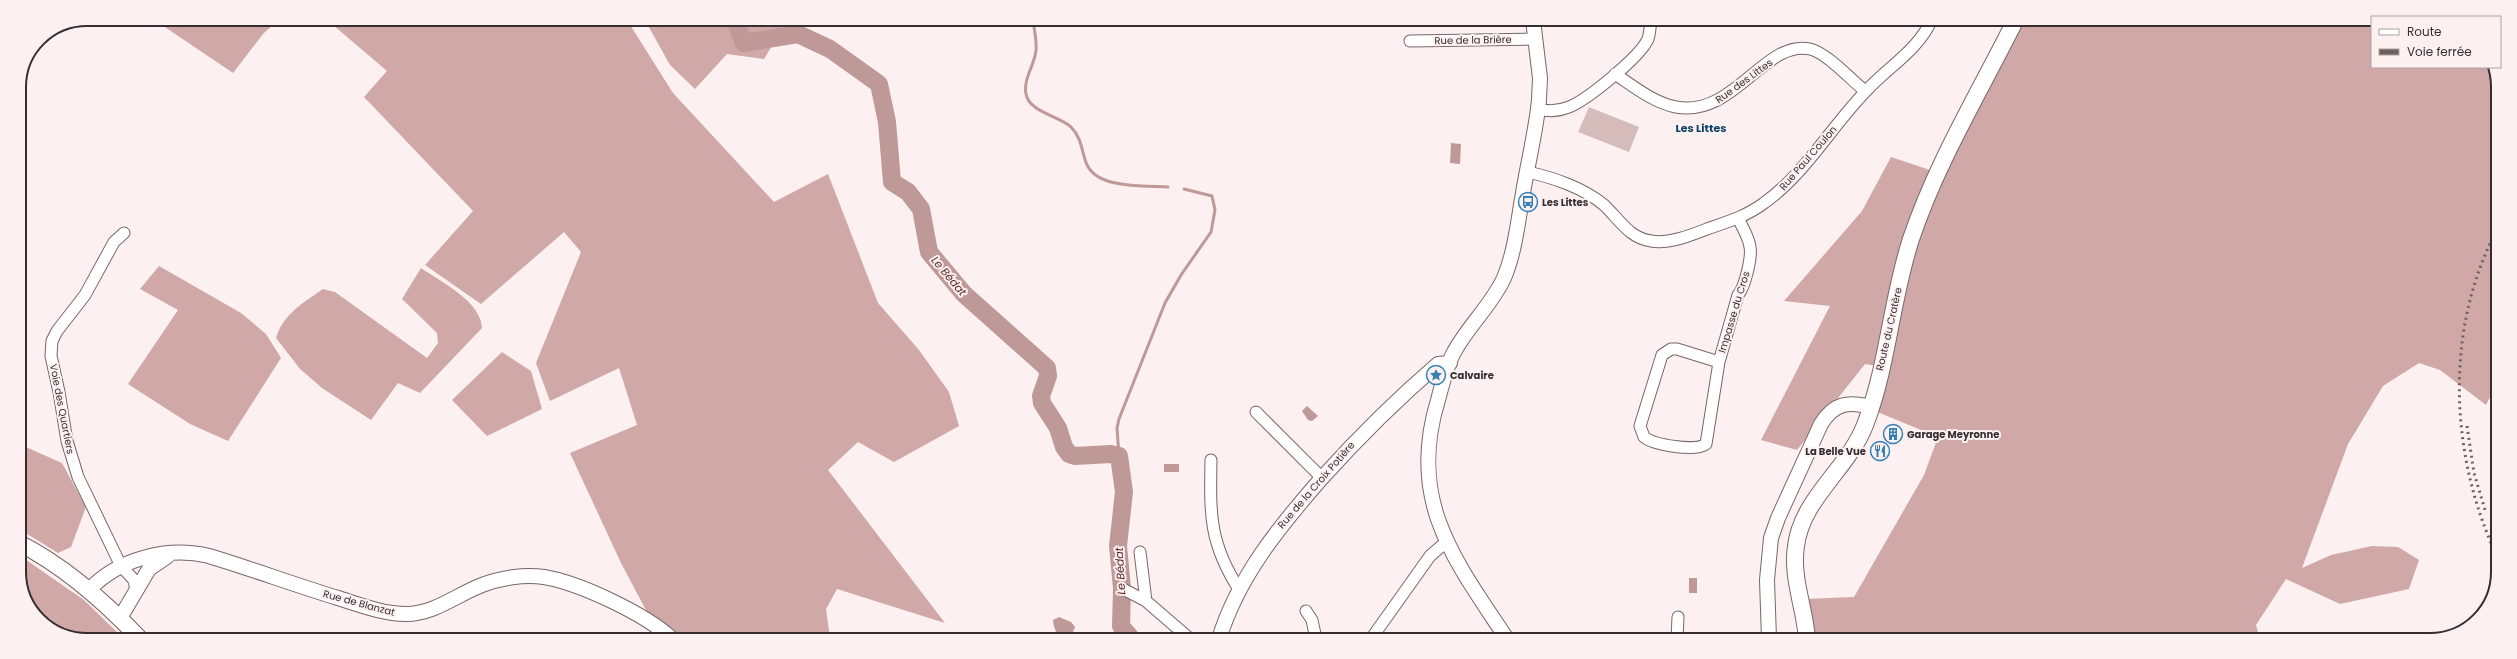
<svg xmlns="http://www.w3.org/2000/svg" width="2517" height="659" font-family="Poppins,sans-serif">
<rect width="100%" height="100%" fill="#fdf0f0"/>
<path fill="#d5bcbb" d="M 1589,107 L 1639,127 L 1629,152 L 1578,132 Z"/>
<path fill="#d0a8a8" d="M 153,19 L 279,19 L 263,34 L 233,73 Z
M 326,19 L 627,20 L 673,93 L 774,202 L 828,174 L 878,303 L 919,350 L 949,392 L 959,426 L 894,462 L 858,442 L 828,470 L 945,623 L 837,589 L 826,609 L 830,638 L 681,638 L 647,612 L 621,563 L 570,453 L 637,425 L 619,368 L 550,401 L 536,363 L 581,252 L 564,232 L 481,304 L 425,265 L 473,211 L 364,97 L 387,71 Z
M 645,20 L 784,20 L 786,23 L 764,59 L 727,54 L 695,89 L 670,65 Z
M 2017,21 L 2372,21 L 2372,67 L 2492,67 L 2498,82 L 2497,384 L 2486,405 L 2440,370 L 2419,363 L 2383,386 L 2348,444 L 2302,568 L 2331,555 L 2372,546 L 2398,547 L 2419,560 L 2409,589 L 2340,604 L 2286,579 L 2256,625 L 2260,640 L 1806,639 L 1804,599 L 1854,597 L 1924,475 L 1938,437 L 1875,411 L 1891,368 L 1865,364 L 1797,450 L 1761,440 L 1830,306 L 1784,301 L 1862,211 L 1891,157 L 1939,173 Z
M 159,266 L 241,313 L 266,334 L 281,358 L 228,441 L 190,424 L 128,384 L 178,310 L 140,289 Z
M 421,268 C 441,282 481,301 482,328 L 420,393 L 398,383 L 371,420 L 322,388 L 300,369 L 276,338 C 283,314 303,303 323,289 L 335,292 L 427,358 L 438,343 L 437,333 L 402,299 Z
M 502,352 L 531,371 L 542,409 L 487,436 L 452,400 Z
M 19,444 L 62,463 L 86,507 L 71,547 L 58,553 L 19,529 Z
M 19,555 L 84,600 L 123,638 L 69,638 L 38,618 L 19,577 Z"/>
<path fill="#bf9898" d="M 1451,143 L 1461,144 L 1460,164 L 1450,163 Z
M 1307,406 L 1318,416 L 1312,421 L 1308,420 L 1302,411 Z
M 1164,464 L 1179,464 L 1179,472 L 1164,472 Z
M 1689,578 L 1697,578 L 1697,593 L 1689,593 Z
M 1059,617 L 1071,622 L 1075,627 L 1070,639 C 1058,639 1054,631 1053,620 Z"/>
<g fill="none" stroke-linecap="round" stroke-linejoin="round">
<path stroke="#bf9898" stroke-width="3" d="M 1033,20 C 1034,29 1037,40 1036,50 C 1035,65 1023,78 1026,94 C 1029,112 1059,116 1071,127 C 1087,143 1079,165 1097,176 C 1112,187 1150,186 1168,187
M 1119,456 L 1117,428 L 1119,419 L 1165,303 L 1181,275 L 1211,232 L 1215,210 L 1212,196 L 1184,189"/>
<path stroke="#bf9898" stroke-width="18" d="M 735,20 L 744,43 L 798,34 L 830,49 L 879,84 L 887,122 L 892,182 L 908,192 L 921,209 L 929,252 L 964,294 L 1047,368 L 1048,376 L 1041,396 L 1042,403 L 1058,428 L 1064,447 L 1069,454 L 1075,456 L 1111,454
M 1116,455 L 1119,456 L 1124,492 L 1118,546 L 1122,588 L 1121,626 L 1132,639"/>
<defs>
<path id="minor" d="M 1410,41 L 1535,39
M 1615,74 C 1633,86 1654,103 1676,107 C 1734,118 1765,39 1810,49 C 1827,53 1851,80 1865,91
M 1538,109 C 1549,112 1559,111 1569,107 C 1587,100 1640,57 1648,39 C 1650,33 1650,26 1651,20
M 1527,172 C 1552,177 1584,188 1604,205 C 1619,219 1629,238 1651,241 C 1669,244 1689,236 1707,229 C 1727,222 1747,216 1764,203 C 1805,174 1831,127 1866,91 C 1887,68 1918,50 1931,21
M 124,233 L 114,242 L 85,295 L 57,331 L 52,341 L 51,356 L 59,392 L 67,441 L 78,477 L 121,566 L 134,580 L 136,591
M 1719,362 L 1677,349 L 1671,349 L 1662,355 L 1640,426 L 1644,437 C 1654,445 1696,452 1706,444 L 1719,362 L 1738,295 C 1745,287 1752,257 1750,247 C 1749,237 1742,227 1738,218
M 1256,412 L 1322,478
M 1211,460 C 1210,515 1209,543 1240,591
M 1140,552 L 1146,601 L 1190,639
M 1125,590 L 1146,601
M 1306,611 L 1312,620 L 1316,639
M 1371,639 L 1430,556 L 1446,542
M 1677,639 L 1678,617"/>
<path id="tertiary" d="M 89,590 C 118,559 167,546 209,556 C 252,569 295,585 338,598 C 360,605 383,614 406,614 C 434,614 456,595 482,585 C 500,578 524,574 544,577 C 580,583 645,614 671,638
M 120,618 L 149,569 L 168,556
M 1219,639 C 1238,577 1279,527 1321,479 C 1358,438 1396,400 1438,364 L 1450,363
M 1507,639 C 1454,559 1407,501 1438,400 C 1442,385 1446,368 1453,354 C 1467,327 1491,306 1504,278 C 1515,252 1518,221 1523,193 C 1528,162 1536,131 1539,100 L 1540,78 L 1533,20
M 1769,639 L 1767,580 L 1771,538 L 1778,518 L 1821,424 C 1834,403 1848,401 1871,407"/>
<path id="secondary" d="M 19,543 C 64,566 104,601 139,638
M 1807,639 C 1805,609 1791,577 1796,546 C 1802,498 1848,469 1865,425 C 1888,366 1891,300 1911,239 C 1937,162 1979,93 2015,21"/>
</defs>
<use href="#minor" stroke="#796666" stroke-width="13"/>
<use href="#tertiary" stroke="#796666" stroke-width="16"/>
<use href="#secondary" stroke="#796666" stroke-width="18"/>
<use href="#minor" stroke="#fff" stroke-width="11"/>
<use href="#tertiary" stroke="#fff" stroke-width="14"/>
<use href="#secondary" stroke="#fff" stroke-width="16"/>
<path stroke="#6b6161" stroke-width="3" stroke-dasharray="2 4" stroke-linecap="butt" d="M 2467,426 L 2474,473 L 2485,510
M 2496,554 C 2450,455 2444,329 2497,230"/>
</g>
<defs>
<symbol id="bus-ring" viewBox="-11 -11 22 22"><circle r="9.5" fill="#fdf0f0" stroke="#3881b5" stroke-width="1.5"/><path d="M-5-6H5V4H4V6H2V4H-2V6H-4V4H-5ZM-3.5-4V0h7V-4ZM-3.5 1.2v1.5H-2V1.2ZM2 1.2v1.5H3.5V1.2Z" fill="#3881b5"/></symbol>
<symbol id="sight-ring" viewBox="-11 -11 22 22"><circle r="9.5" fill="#fdf0f0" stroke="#3881b5" stroke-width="1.5"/><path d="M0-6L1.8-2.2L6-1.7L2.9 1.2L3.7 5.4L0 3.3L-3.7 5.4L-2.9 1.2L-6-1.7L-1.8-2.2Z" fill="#3881b5"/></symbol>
<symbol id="building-ring" viewBox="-11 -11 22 22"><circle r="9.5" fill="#fdf0f0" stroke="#3881b5" stroke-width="1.5"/><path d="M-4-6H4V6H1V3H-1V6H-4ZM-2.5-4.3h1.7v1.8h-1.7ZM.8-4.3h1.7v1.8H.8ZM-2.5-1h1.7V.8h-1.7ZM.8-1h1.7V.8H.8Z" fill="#3881b5"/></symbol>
<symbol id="restaurant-ring" viewBox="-11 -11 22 22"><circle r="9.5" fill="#fdf0f0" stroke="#3881b5" stroke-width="1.5"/><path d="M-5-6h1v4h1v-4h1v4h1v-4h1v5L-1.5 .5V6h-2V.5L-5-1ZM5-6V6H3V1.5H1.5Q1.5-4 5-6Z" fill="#3881b5"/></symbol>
</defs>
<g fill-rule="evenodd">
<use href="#bus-ring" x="1517" y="191" width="22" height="22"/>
<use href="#sight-ring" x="1425" y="364" width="22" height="22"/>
<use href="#building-ring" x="1882" y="423" width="22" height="22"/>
<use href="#restaurant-ring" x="1869" y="440" width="22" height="22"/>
</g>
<g text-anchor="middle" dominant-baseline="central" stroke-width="4" stroke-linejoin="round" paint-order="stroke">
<g font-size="10" fill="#362e2e" stroke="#fdf0f0">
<text transform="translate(1473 40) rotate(-1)">Rue de la Brière</text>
<text transform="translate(1744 81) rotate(-36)">Rue des Littes</text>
<text transform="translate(1808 158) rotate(-49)">Rue Paul Coulon</text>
<text transform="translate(1734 312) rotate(-73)">Impasse du Cros</text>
<text transform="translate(1889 329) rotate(-77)">Route du Cratère</text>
<text transform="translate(62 409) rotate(79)">Voie des Quartiers</text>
<text transform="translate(1316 485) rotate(-49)">Rue de la Croix Potière</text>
<text transform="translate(359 603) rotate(15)">Rue de Blanzat</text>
</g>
<g font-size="10" font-weight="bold" fill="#362e2e" stroke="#fdf0f0" text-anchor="start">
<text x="1542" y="202">Les Littes</text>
<text x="1450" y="375">Calvaire</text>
<text x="1907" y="434">Garage Meyronne</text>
<text x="1866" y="451" text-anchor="end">La Belle Vue</text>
</g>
<g font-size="11" font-weight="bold" fill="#0d4265" stroke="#fdf0f0">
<text x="1701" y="128">Les Littes</text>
</g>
<g font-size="11" font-style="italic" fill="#521f22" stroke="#fdf0f0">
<text transform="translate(949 276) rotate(50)">Le Bédat</text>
<text transform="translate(1120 571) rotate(-93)">Le Bédat</text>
</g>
</g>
<path d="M0 0H2517V659H0ZM87 26H2430A61 61 0 0 1 2491 87V572A61 61 0 0 1 2430 633H87A61 61 0 0 1 26 572V87A61 61 0 0 1 87 26Z" fill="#fdf0f0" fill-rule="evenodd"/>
<path fill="none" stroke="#362e2e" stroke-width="2" d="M87 26H2430A61 61 0 0 1 2491 87V572A61 61 0 0 1 2430 633H87A61 61 0 0 1 26 572V87A61 61 0 0 1 87 26Z"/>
<rect x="2371" y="16" width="130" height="52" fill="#fdf0f0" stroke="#ada2a2"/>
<rect x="2379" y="29" width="20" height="6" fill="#ffffff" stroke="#ada2a2"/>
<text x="2407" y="36" font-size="12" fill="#362e2e">Route</text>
<rect x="2379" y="49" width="20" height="6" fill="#6b6161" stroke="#ada2a2"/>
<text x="2407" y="56" font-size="12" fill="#362e2e">Voie ferrée</text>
</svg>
